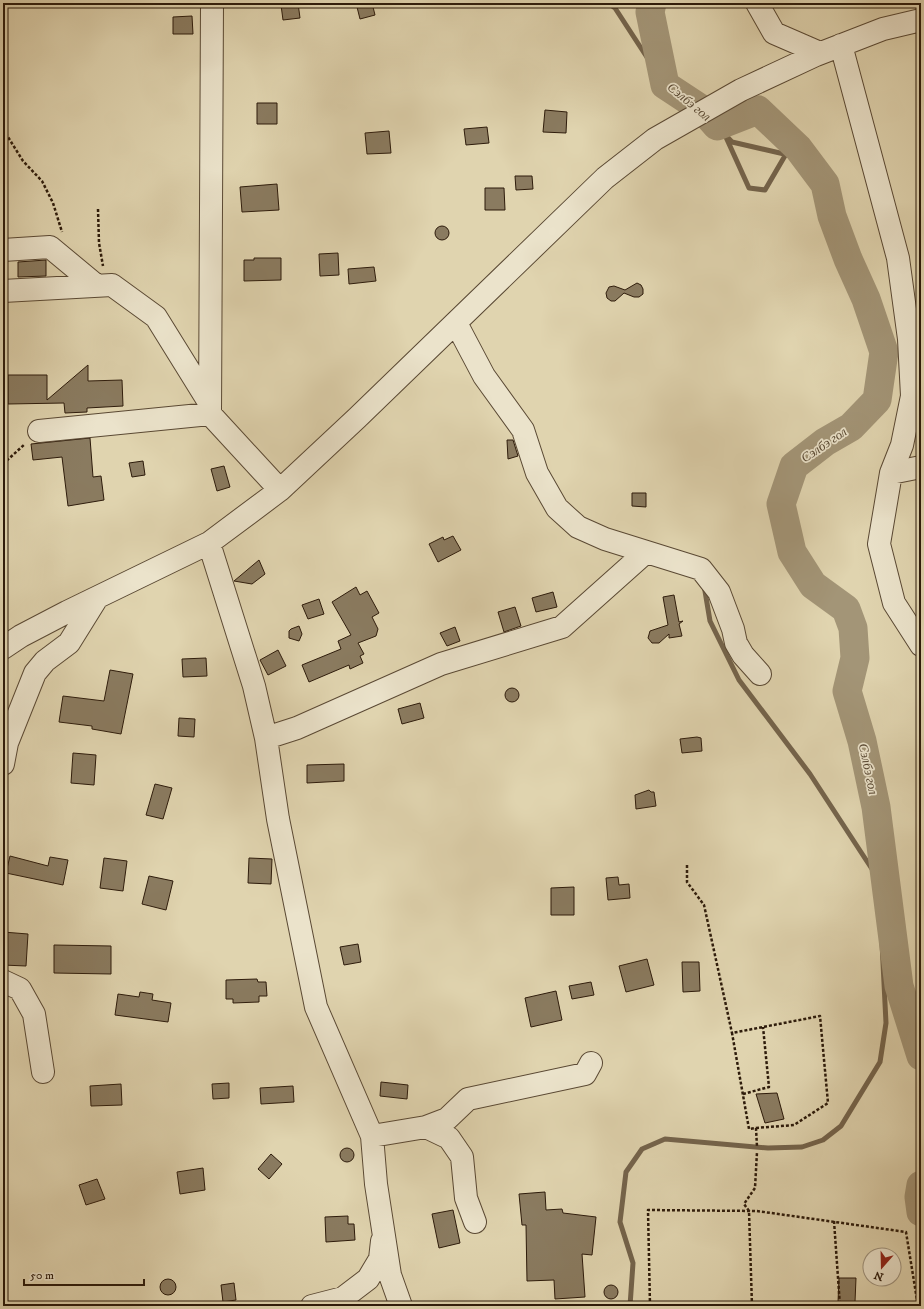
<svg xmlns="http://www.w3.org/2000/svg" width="924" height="1309" font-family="'IM FELL DW Pica',serif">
<rect width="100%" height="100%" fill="#e0d4af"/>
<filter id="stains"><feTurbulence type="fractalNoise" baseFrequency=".005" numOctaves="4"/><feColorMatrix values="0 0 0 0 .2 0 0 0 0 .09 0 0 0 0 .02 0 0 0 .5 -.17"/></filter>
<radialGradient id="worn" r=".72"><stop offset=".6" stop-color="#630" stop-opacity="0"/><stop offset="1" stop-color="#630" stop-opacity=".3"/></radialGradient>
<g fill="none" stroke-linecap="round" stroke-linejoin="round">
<path stroke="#74644c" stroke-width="5" d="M 608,3 L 615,8 L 665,85
M 717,126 L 732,142 L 806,159
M 725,135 L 749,188 L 765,190 L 786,154
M 630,1306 L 633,1263 L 620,1222 L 626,1172 L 642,1149 L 665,1139 L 768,1148 L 802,1147 L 823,1140 L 841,1126 L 880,1062 L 886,1023 L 882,943 L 884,909 L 887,892 L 810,774 L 739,680 L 710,621 L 704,585"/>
<path stroke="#a39577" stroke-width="29" d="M 652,3 L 650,12 L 665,85 L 703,110 L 717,126 L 758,110 L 798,148 L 825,184 L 832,216 L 848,259 L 866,299 L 884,352 L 877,400 L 851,427 L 825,442 L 794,466 L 781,504 L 792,552 L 813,585 L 846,609 L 853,628 L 855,658 L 847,691 L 862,741 L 876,807 L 899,986 L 921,1056
M 921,1185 L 919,1197 L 921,1212"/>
</g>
<path fill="#8a7b60" stroke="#2d1b0b" d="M 298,3 L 300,18 L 283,20 L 281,5 Z
M 356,3 L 372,3 L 375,15 L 360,19 Z
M 192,16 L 193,34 L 173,34 L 173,17 Z
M 257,103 L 277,103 L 277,124 L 257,124 Z
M 545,110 L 567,112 L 566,133 L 543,132 Z
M 487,127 L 489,143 L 466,145 L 464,129 Z
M 389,131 L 391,153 L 367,154 L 365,133 Z
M 515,176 L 532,176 L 533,189 L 516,190 Z
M 277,184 L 279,210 L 242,212 L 240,187 Z
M 485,188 L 504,188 L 505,210 L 485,210 Z
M435 233a7 7 0 1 1 14 0a7 7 0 1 1-14 0Z
M 338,253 L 339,275 L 320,276 L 319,254 Z
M 254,258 L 281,258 L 281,280 L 244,281 L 244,260 L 254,260 Z
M 46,260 L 46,276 L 18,277 L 18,262 Z
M 374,267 L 376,281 L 349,284 L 348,269 Z
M 637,283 L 641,285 L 643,289 L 643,294 L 639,297 L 634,297 L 624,293 L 615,301 L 611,301 L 607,298 L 606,293 L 609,287 L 614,286 L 625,290 Z
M 88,365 L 88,381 L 122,380 L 123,406 L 87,408 L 87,412 L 65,413 L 64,403 L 8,404 L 8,375 L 47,375 L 47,400 Z
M 90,438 L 93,477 L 101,476 L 104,500 L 68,506 L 62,457 L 33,460 L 31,444 Z
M 507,440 L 513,440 L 518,456 L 508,459 Z
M 143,461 L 145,475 L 132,477 L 129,463 Z
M 224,466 L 230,487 L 217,491 L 211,469 Z
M 632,493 L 646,493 L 646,507 L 632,506 Z
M 453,536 L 461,550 L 438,562 L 429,544 L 443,537 L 444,540 Z
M 259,560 L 265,574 L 252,584 L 234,581 Z
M 356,587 L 360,595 L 367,591 L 379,613 L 372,617 L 378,629 L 376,636 L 358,643 L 364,654 L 360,656 L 363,663 L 350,669 L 349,665 L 309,682 L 302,665 L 341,649 L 338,641 L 351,635 L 332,602 Z
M 553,592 L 557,607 L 536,612 L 532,598 Z
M 674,595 L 679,622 L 683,621 L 679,624 L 682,636 L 669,638 L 669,634 L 659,643 L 652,643 L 648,638 L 650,631 L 668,625 L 663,597 Z
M 319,599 L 324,614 L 308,619 L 302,605 Z
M 515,607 L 521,626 L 504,632 L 498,612 Z
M 299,626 L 302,634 L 299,641 L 289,638 L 289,631 L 291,629 Z
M 455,627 L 460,641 L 447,646 L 440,633 Z
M 278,650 L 286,666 L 268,675 L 260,660 Z
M 206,658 L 207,676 L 183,677 L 182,659 Z
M 110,670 L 133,674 L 121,734 L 92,729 L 92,726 L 59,722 L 63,696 L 104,701 Z
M505 695a7 7 0 1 1 14 0a7 7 0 1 1-14 0Z
M 420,703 L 424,718 L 402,724 L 398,709 Z
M 179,718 L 195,719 L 194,737 L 178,736 Z
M 697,737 L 701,738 L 702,751 L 682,753 L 680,739 Z
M 73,753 L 96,755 L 94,785 L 71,783 Z
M 344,764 L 344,781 L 307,783 L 307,765 Z
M 155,784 L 172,788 L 163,819 L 146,815 Z
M 649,790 L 651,792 L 654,792 L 656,806 L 636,809 L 635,795 Z
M 10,856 L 48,866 L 50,857 L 68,860 L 63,885 L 6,873 Z
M 104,858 L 127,861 L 123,891 L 100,888 Z
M 249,858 L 272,859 L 271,884 L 248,883 Z
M 149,876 L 173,881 L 166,910 L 142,904 Z
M 618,877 L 619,885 L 629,884 L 630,898 L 608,900 L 606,878 Z
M 574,887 L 574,915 L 551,915 L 551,888 Z
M 3,932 L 28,934 L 26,966 L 3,965 Z
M 358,944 L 361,962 L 344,965 L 340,947 Z
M 54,945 L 111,946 L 111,974 L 54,973 Z
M 647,959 L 654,985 L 626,992 L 619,966 Z
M 682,962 L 699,962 L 700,991 L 683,992 Z
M 257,979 L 258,982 L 266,982 L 267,996 L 259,996 L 259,1002 L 233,1003 L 233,999 L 226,999 L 226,980 Z
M 591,982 L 594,995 L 572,999 L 569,986 Z
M 556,991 L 562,1020 L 531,1027 L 525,998 Z
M 140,992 L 153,994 L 152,1000 L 171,1003 L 168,1022 L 115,1015 L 118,994 L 139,997 Z
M 381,1082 L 408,1085 L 407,1099 L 380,1096 Z
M 229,1083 L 229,1098 L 213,1099 L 212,1084 Z
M 121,1084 L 122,1105 L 91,1106 L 90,1086 Z
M 293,1086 L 294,1102 L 261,1104 L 260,1088 Z
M 777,1093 L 784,1119 L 765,1123 L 756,1094 Z
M340 1155a7 7 0 1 1 14 0a7 7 0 1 1-14 0Z
M 271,1154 L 282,1164 L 269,1179 L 258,1169 Z
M 203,1168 L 205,1190 L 180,1194 L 177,1172 Z
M 97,1179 L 105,1199 L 86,1205 L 79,1185 Z
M 545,1192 L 546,1210 L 562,1209 L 563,1213 L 596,1217 L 592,1255 L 582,1254 L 585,1297 L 555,1299 L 554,1280 L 527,1281 L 526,1225 L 522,1225 L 519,1194 Z
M 453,1210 L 460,1243 L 439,1248 L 432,1214 Z
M 348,1216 L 348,1224 L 354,1224 L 355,1240 L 326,1242 L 325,1217 Z
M 839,1278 L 856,1278 L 855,1302 L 838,1302 Z
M160 1287a8 8 0 1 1 16 0a8 8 0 1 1-16 0Z
M 234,1283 L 236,1300 L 223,1302 L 221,1285 Z
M604 1292a7 7 0 1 1 14 0a7 7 0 1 1-14 0Z"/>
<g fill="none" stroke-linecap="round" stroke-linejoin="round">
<defs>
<path id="minor" d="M 212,3 L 210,414 L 280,490
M 757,3 L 774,33 L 820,53
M 841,45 L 898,258 L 909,339 L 912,396 L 902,445 L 891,473
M 3,250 L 50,247 L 97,286
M 3,291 L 112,285 L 156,317 L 210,404
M 456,323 L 484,376 L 523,430 L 537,473 L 557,508 L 578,527 L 605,539 L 701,569 L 719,592 L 733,629 L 736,643 L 743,655 L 760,674
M 39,431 L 210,414
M 921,467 L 891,473 L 879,544 L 894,603 L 921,645
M 209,543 L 254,686 L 266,738 L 278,819 L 316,1007 L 372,1136 L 376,1184 L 390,1275 L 401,1306
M 3,648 L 21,636 L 67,612 L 209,543 L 280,490 L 357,418 L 605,178 L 655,139 L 741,90 L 816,55 L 883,29 L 921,20
M 266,738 L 297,728 L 441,664 L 562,627 L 646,552
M 3,764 L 7,743 L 35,673 L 45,661 L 69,643 L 97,598
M 3,981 L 20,989 L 34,1014 L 43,1072
M 426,1127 L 449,1138 L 462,1157 L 466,1198 L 475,1222
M 372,1136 L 426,1127 L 447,1119 L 468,1099 L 585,1074 L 591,1063
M 312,1306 L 343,1298 L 368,1279 L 380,1259 L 382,1241"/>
</defs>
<use href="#minor" stroke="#5a4934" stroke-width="24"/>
<path stroke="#2d1b0b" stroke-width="2.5" stroke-dasharray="3 2" stroke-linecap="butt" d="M 3,129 L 23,161 L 42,181 L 53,203 L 62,232
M 98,209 L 99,243 L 103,266
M 3,464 L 25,444
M 687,865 L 687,882 L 704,905 L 732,1033
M 743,1094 L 769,1087 L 763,1027
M 756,1128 L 794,1125 L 828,1103 L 820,1016 L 732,1033 L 749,1129 L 756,1128 L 757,1147
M 834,1221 L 840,1306
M 650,1306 L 648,1210 L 757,1211 L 906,1232 L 918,1306
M 752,1306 L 749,1211 L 744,1204 L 755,1188 L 757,1152"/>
<use href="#minor" stroke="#ebe3cb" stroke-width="22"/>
</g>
<g text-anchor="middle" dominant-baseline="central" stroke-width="3.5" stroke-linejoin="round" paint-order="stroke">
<g font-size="13" font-style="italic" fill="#564631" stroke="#ebe3cb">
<text transform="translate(689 102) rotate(40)">Сэлбэ гол</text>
<text transform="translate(824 445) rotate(-34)">Сэлбэ гол</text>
<text transform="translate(868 769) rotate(78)">Сэлбэ гол</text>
</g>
</g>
<rect width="924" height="1309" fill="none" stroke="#e0d4af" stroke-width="16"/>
<rect x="4" y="4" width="916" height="1301" fill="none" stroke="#2d1b0b" stroke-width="2"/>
<rect x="8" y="8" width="908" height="1293" fill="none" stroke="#2d1b0b"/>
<g transform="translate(882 1267) rotate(200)"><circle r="19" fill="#ebe3cb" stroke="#9f937e"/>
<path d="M0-3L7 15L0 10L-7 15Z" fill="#8f2418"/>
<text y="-6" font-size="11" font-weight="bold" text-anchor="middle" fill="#2d1b0b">N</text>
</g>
<path d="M24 1279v6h120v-6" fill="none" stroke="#2d1b0b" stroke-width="2"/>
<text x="30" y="1279" font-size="12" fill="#2d1b0b" stroke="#ebe3cb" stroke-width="3" paint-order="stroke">50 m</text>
<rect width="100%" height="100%" filter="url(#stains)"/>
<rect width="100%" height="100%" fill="url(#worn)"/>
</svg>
